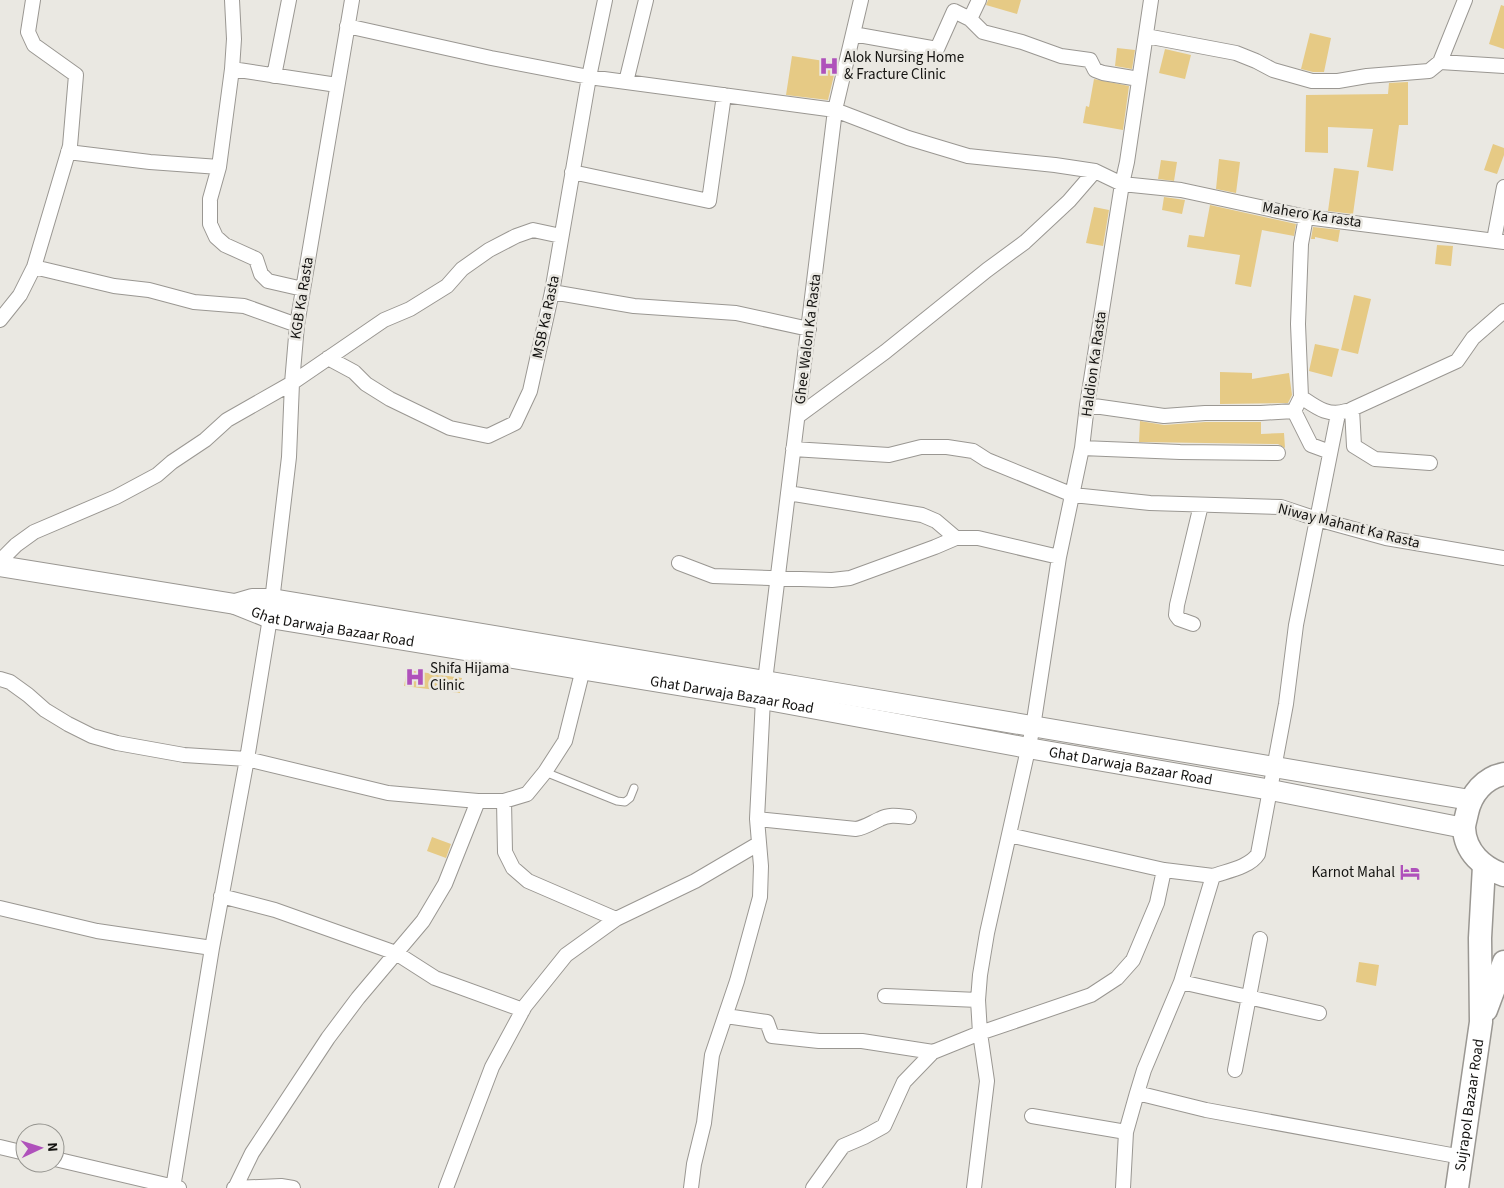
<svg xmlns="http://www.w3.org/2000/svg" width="1504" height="1188" font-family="'Source Sans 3',sans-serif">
<rect width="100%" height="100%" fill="#eae8e2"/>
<path fill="#e6ca85" d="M 988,0 L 1021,0 L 1017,14 L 986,5 Z
M 1501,5 L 1504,6 L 1504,49 L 1489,44 Z
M 1310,33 L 1331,38 L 1324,72 L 1313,72 L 1301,69 Z
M 1117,48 L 1135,50 L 1132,69 L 1115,66 Z
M 1165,49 L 1191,55 L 1185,79 L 1159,73 Z
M 792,56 L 837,63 L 828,100 L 786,95 Z
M 1094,79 L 1129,86 L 1123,130 L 1083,123 L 1086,106 L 1089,107 Z
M 1408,82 L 1408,125 L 1399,125 L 1393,171 L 1367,167 L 1373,129 L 1328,127 L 1328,153 L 1305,152 L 1306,95 L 1388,94 L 1389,83 Z
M 1493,144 L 1504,148 L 1504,155 L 1497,174 L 1484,170 Z
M 1219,159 L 1240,162 L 1236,193 L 1216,189 Z
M 1161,160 L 1177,162 L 1174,181 L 1158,179 Z
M 1334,168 L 1359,171 L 1353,214 L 1328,211 Z
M 1164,197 L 1185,200 L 1182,214 L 1162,210 Z
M 1210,205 L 1296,224 L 1294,236 L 1262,230 L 1251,287 L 1235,284 L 1240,255 L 1187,247 L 1189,235 L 1204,237 Z
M 1094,207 L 1109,210 L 1103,246 L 1086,243 Z
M 1313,227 L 1340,230 L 1338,242 L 1315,237 L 1315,239 L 1311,239 Z
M 1437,245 L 1453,246 L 1451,266 L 1435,264 Z
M 1354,295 L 1371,299 L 1358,354 L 1341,350 Z
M 1315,344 L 1339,349 L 1332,377 L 1309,371 Z
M 1220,372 L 1252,373 L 1252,379 L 1289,373 L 1292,395 L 1288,403 L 1220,404 Z
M 1140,421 L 1164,425 L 1205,422 L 1261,422 L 1261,434 L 1284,433 L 1285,448 L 1278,444 L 1139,442 Z
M 407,670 L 462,678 L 460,693 L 404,686 Z
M 432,837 L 451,844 L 446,858 L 427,851 Z
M 1359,962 L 1379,965 L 1376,986 L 1356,982 Z"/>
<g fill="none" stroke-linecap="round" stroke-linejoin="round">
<defs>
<path id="lane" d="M 545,772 L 617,801 L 625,802 L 630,798 L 634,788"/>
<path id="street" d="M 232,0 L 234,39 L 232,69 L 219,167 L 210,199 L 210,224 L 216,237 L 225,245 L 256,259 L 261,274 L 268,281 L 303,289
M 979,0 L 970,19 L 983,32 L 1022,42 L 1061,56 L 1090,60 L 1095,70 L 1103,73 L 1139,79
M 347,26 L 491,58 L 589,77 L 835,110 L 908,138 L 968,156 L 1055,165 L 1095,171 L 1122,184 L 1181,190 L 1306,217 L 1504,242
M 853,34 L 937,49 L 954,11 L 970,19
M 1146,36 L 1236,53 L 1256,61 L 1273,70 L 1312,81 L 1338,81 L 1367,76 L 1429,71 L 1440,62 L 1465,0
M 1440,62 L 1504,66
M 232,69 L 337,85
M 274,76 L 289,0
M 626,82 L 646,0
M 68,152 L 150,162 L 219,167
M 572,172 L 709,201 L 724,95
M 1494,240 L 1504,187
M 34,267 L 114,286 L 149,290 L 194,302 L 244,306 L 297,325
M 552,292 L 634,306 L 736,313 L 809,329
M 0,320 L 20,295 L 34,267 L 70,146 L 76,75 L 34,45 L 28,32 L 33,0
M 328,358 L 354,372 L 366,384 L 390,399 L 450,428 L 488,436 L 515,423 L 530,391 L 552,292 L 589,77 L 605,0
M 1301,397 C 1316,407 1328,417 1346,411
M 1087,405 L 1164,416 L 1205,413 L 1261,413 L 1294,411 L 1301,397 L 1298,324 L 1301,244 L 1306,217
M 1294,411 L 1311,445 L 1330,452
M 798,416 L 885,352 L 987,270 L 1025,242 L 1069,201 L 1095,171
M 1082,448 L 1180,452 L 1278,453
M 793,449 L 889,455 L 921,447 L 947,447 L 973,451 L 987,460 L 1073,495 L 1150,503 L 1281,507 L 1317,519 L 1386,538 L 1504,558
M 1430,463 L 1375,459 L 1354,446 L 1352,409 L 1457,361 L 1473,338 L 1504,311
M 788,493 L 922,515 L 936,521 L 956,538
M 0,561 L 16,545 L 34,532 L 116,497 L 157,475 L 172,462 L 205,440 L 227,420 L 292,383 L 384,320 L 410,309 L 447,286 L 462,269 L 489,250 L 516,236 L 533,230 L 561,236
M 679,563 L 713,576 L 832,580 L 850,578 L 935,547 L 956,538 L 978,538 L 1059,557
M 1193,624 L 1179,619 L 1176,615 L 1177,605 L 1201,505
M 0,679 L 10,682 L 28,695 L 45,710 L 68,724 L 92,736 L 117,743 L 184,755 L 247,759 L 388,793 L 478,801 L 504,801 L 527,794 L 545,772 L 565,741 L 585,661
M 765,681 L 835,110 L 861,0
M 504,801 L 505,852 L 513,868 L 528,881 L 616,919
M 757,819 L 856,829 C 866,827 871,823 880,819 C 889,814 899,816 909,817
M 1009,835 L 1164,870 L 1213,876 L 1181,982 L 1144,1070 L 1137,1093
M 1213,876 C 1227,871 1250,867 1258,854 L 1286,704 L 1296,625 L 1338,414
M 221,896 L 275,910 L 396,953 L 435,978 L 523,1010
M 0,908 L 97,931 L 212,948
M 1181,982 L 1319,1013
M 885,996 L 978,1000
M 726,1016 L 767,1022 L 772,1036 L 819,1041 L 862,1041 L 933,1052
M 1235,1070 L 1260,939
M 1032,1116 L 1126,1132
M 0,1147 L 25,1153
M 55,1159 L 179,1188
M 173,1188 L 212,948 L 247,759 L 270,618 L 289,457 L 292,383 L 297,325 L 352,0
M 234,1188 L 281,1186 L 293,1188
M 235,1188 L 252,1153 L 328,1038 L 358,998 L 423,921 L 445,884 L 478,801
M 446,1188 L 492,1067 L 525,1006 L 566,955 L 616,919 L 695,881 L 758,844
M 691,1188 L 694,1164 L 704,1123 L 712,1055 L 737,981 L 760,897 L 761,866 L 757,819 L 763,699
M 813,1188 L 843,1146 L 864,1137 L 884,1126 L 904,1082 L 933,1052 L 980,1033 L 1091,995 L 1117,978 L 1133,960 L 1157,903 L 1164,870
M 974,1188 L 987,1081 L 980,1033 L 978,1000 L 980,975 L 987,933 L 1033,727 L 1059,557 L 1082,448 L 1087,405 L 1122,184 L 1127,162 L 1151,0
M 1123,1188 L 1126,1132 L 1137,1093 L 1206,1110 L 1462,1157"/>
<g id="secondary">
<path id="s1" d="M 0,566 L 235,604 L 270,618 L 763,699 L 1028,748 L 1271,790 L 1464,828"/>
<path d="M 235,604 L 252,599 L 272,599 C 672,663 1070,735 1470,800"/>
</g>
<g id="primary">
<path d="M 1504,774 C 1484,778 1471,794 1467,813 C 1466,818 1464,824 1464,828 C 1465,852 1483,868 1504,875"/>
<path d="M 1486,1010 L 1504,962"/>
<path id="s2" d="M 1457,1188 L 1481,1022 L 1480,938 L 1484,866"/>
</g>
</defs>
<use href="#lane" stroke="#9a9792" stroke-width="9"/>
<use href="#street" stroke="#9a9792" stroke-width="16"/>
<use href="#secondary" stroke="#9a9792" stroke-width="22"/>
<use href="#primary" stroke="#9a9792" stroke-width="25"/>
<use href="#lane" stroke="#fff" stroke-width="7"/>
<use href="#street" stroke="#fff" stroke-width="14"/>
<use href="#secondary" stroke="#fff" stroke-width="20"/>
<use href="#primary" stroke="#fff" stroke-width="22"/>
</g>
<defs>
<symbol id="hospital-bare" viewBox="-9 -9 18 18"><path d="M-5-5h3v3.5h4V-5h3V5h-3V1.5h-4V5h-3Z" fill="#af51bb" stroke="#eae8e2" stroke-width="2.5" paint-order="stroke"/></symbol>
<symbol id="hotel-bare" viewBox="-9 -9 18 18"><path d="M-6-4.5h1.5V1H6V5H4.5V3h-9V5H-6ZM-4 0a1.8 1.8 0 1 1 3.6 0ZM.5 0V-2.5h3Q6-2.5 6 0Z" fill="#af51bb" stroke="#eae8e2" stroke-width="2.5" paint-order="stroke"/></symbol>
</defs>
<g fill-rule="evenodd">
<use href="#hospital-bare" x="815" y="52" width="28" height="28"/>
<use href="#hospital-bare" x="401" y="663" width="28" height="28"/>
<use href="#hotel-bare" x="1396" y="858" width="28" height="28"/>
</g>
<g text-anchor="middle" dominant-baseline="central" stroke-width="5" stroke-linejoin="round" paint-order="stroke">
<g font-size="15" fill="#141311" stroke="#eae8e2" text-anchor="start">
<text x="844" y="57">Alok Nursing Home<tspan x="844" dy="17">&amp; Fracture Clinic</tspan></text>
<text x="430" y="668">Shifa Hijama<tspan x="430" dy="17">Clinic</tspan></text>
<text x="1395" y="872" text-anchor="end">Karnot Mahal</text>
</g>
<g font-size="15" fill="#141311" stroke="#eae8e2">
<text transform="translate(1312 215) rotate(9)">Mahero Ka rasta</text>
<text transform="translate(302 298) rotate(-81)">KGB Ka Rasta</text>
<text transform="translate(546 317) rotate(-78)">MSB Ka Rasta</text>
<text transform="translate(808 339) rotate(-83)">Ghee Walon Ka Rasta</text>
<text transform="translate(1094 364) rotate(-82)">Haldion Ka Rasta</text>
<text transform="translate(1349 526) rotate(14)">Niway Mahant Ka Rasta</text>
<text stroke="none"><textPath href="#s1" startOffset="339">Ghat Darwaja Bazaar Road</textPath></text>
<text stroke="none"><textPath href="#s1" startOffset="744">Ghat Darwaja Bazaar Road</textPath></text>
<text stroke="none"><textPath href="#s1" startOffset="1149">Ghat Darwaja Bazaar Road</textPath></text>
<text stroke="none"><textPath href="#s2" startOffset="84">Sujrapol Bazaar Road</textPath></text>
</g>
</g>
<g transform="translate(40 1148) rotate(86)"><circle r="24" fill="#eae8e2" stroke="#94938e"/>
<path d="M0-4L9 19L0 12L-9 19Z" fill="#af51bb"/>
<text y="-8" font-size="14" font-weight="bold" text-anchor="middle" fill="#141311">N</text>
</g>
</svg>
